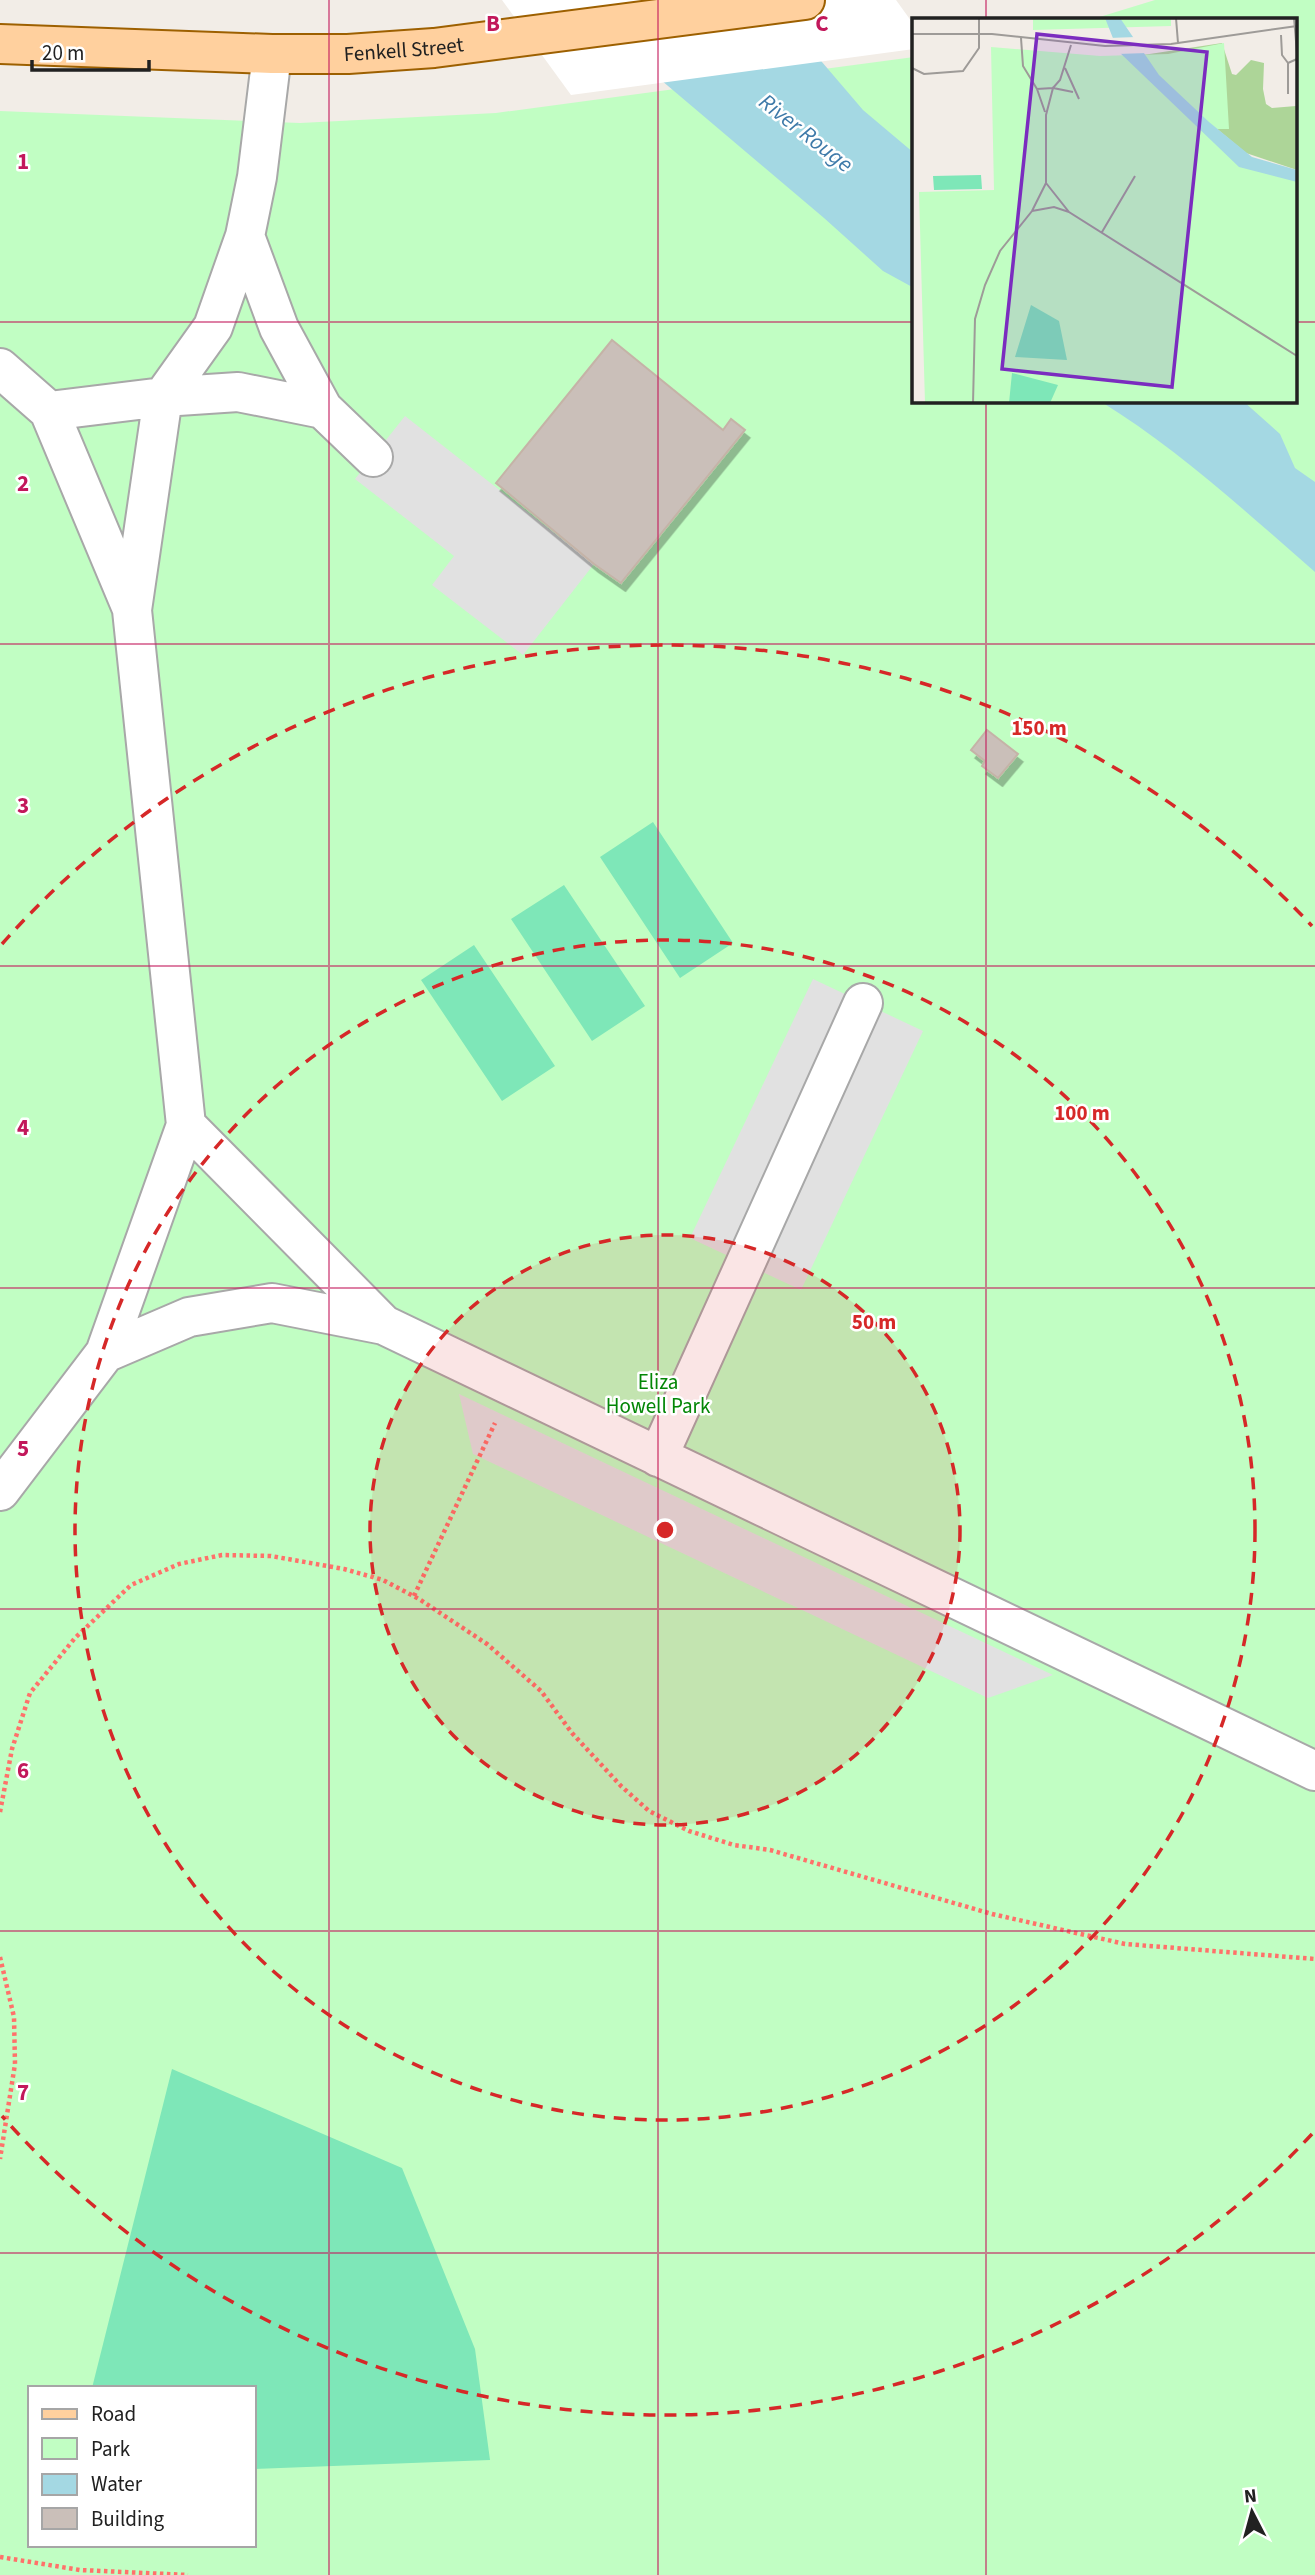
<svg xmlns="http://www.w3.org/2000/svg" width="1315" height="2575" font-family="'Source Sans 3',sans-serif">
<defs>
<filter id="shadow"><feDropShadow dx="4.5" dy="8" stdDeviation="0" flood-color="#0004"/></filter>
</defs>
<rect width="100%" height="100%" fill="#f2ede7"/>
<path fill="#c1fec3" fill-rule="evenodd" d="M 1155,0 L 1315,0 L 1315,2575 L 0,2575 L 0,111 L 300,123 L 496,113 L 914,57 L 914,401 L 1296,401 L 1296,19 L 1093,19 ZM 30,2388 L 254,2388 L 254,2545 L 30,2545 Z"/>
<path fill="#7ee7b8" d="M 653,822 L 733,943 L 680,978 L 600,857 Z
M 564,885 L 645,1006 L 592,1041 L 511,919 Z
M 474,945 L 555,1066 L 502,1101 L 421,980 Z
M 172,2069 L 402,2168 L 475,2349 L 490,2460 L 254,2469 L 254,2388 L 92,2388 Z"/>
<path fill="#e1e1e1" d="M 405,416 L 594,564 L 523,655 L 432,585 L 454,556 L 355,479 Z
M 813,979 L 923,1031 L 801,1290 L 690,1238 Z
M 459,1394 L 1053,1675 L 988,1698 L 473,1454 Z"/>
<path fill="#a4d8e3" d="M 769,0 L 863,110 L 914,153 L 914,288 L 883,271 L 824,218 L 635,58 Z
M 1100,401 L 1243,401 L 1280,434 L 1295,468 L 1315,482 L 1315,572 C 1246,512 1178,449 1100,401 Z"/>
<path fill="#fff" d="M 502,0 L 896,0 L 914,25 L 914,49 L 571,95 Z"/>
<path fill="#cabfb9" stroke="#c5b3a7" stroke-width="2" filter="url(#shadow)" d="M 612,340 L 723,430 L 731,419 L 745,430 L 621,583 L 594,564 L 496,483 Z
M 987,730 L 1018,754 L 998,778 L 982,766 L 985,761 L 971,750 Z"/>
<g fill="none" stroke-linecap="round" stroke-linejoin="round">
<defs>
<path id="minor" d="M 245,236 L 279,328 L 323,409 L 373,457
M 0,368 L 49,411 L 163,397 L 213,327 L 245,236 L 257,177 L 272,54
M 49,411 L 132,609
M 186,1125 L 384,1325 L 1315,1771
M 105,1353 L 189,1317 L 272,1303 L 384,1325
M 658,1457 L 863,1003
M 0,1491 L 105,1353 L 186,1125 L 132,610 L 163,397 L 238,392 L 323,409"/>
<g id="major">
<path id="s1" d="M 0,44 L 272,54 L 348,54 L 434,48 L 805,0"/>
</g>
</defs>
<use href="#minor" stroke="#a8a8a8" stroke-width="42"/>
<use href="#major" stroke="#9d6000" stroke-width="42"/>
<path stroke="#ff716a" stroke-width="4.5" stroke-dasharray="3.5 3.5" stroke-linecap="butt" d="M 414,1596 L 495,1423
M 0,1812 L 12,1749 L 30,1693 L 75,1638 L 131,1585 L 179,1564 L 222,1555 L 271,1556 L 344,1569 L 383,1580 L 419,1599 L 487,1644 L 541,1691 L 572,1733 L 621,1786 L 649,1811 L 689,1831 L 734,1845 L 770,1850 L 992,1914 L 1125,1944 L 1315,1959
M 0,1957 L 14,2017 L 15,2064 L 0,2159
M 0,2557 L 80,2570 L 188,2575"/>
<use href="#minor" stroke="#fff" stroke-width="38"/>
<use href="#major" stroke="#ffd09e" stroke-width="38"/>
</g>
<path fill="none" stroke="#c2185b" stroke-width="2" stroke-opacity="0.55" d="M 329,0 L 329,2575M 658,0 L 658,2575M 986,0 L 986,19M 0,322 L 914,322M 1296,322 L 1315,322M 986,401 L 986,2575M 0,644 L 1315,644M 0,966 L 1315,966M 0,1288 L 1315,1288M 0,1609 L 1315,1609M 0,1931 L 1315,1931M 0,2253 L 1315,2253"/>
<circle cx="665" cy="1530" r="295" fill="#d62828" fill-opacity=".12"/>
<g fill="none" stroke="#d62828" stroke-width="3.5" stroke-dasharray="12 9">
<circle cx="665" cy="1530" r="295"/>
<circle cx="665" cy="1530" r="590"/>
<path d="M1312 2134A885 885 0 0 1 2 2116M2 944A885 885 0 0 1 1312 926"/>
</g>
<g text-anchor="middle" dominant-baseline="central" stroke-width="5" stroke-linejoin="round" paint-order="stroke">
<g font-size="21" fill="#212121" stroke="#fff">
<text stroke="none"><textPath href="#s1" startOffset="404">Fenkell Street</textPath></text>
</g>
<g font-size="21" fill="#038606" stroke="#fff">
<text x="658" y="1382">Eliza<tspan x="658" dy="24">Howell Park</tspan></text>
</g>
<g font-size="23" font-style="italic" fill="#3e7aa9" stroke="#fff">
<text transform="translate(806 133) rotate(38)">River Rouge</text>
</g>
</g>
<g transform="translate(912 18)">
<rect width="385" height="385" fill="#f2ede7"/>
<path d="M 310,25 L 320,56 L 324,57 L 339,42 L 352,45 L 351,71 L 354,86 L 360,90 L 384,88 L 385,52 L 385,152 L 334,135 L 286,95 L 231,37 Z" fill="#add598"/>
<path d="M 121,0 L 259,0 L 259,8 L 121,12 ZM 312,25 L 317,111 L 298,111 L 314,128 L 385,159 L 385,385 L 13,385 L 7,174 L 82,172 L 79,29 L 188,38 L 256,36 Z" fill="#c1fec3"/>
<path d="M 69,157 L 70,171 L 22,172 L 21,158 ZM 119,287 L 147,303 L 155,342 L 103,339 ZM 100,355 L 146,367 L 138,385 L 97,385 Z" fill="#7ee7b8"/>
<path d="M 193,0 L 208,0 L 247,57 L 297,104 L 340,139 L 385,152 L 385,164 L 327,149 L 206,33 Z" fill="#a4d8e3"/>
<path d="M 224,19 L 235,35 L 205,36 L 197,20 Z" fill="#f2ede7"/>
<path fill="none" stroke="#9e9b98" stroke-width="2" d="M 264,0 L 266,25M 382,0 L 385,35M 0,16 L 80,16 L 193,28 L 259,26 L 385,8M 369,17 L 370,37 L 376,45M 109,20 L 111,48 L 125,71 L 141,70 L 148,62 L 159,27M 0,50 L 12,56 L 51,53 L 67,30 L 67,0M 153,50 L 167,81M 125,71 L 133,94M 376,76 L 376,45 L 385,41M 134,165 L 157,194 L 385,338M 120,193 L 142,189 L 157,194M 190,214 L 223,158M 61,385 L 63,301 L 73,267 L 88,233 L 120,193 L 134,165 L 134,97 L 141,70 L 161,74"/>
<path fill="#7b2cbf" fill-opacity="0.15" stroke="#7b2cbf" stroke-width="3.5" d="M 125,16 L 295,34 L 260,369 L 90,351 Z"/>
<rect width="385" height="385" fill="none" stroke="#212121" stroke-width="3.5"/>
</g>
<g font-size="23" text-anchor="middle" font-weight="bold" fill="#c2185b" stroke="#fff" stroke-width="5" stroke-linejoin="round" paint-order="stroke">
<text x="493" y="31">B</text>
<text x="822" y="31">C</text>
<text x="23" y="169">1</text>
<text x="23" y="491">2</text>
<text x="23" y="813">3</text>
<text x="23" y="1135">4</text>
<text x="23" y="1456">5</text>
<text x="23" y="1778">6</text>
<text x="23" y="2100">7</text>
</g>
<circle cx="665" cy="1530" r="10" fill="#d62828" stroke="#fff" stroke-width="3.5"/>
<g font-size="21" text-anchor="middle" font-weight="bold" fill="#d62828" stroke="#fff" stroke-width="5" stroke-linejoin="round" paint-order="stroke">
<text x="1039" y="735">150 m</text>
<text x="1082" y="1120">100 m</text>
<text x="874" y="1329">50 m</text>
</g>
<rect x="28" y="2386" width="228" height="161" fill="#ffffff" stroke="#a6a6a6" stroke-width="2"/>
<rect x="42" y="2409" width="35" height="10" fill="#ffd09e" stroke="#a6a6a6" stroke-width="2"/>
<text x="91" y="2421" font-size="21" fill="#212121">Road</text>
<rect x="42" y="2438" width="35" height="21" fill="#c1fec3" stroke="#a6a6a6" stroke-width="2"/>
<text x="91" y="2456" font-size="21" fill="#212121">Park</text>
<rect x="42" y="2474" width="35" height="21" fill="#a4d8e3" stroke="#a6a6a6" stroke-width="2"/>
<text x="91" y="2491" font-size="21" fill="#212121">Water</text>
<rect x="42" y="2508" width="35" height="21" fill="#cabfb9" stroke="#a6a6a6" stroke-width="2"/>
<text x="91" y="2526" font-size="21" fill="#212121">Building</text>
<g transform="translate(1252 2512) rotate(354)" stroke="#ffffff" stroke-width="5" paint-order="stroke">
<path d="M0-5L12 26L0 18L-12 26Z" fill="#212121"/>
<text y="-10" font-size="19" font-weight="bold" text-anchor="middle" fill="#212121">N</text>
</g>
<path d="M32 60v10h117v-10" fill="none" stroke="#212121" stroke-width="3.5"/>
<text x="42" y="60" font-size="21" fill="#212121" stroke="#ffffff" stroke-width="5" paint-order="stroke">20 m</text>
</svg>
